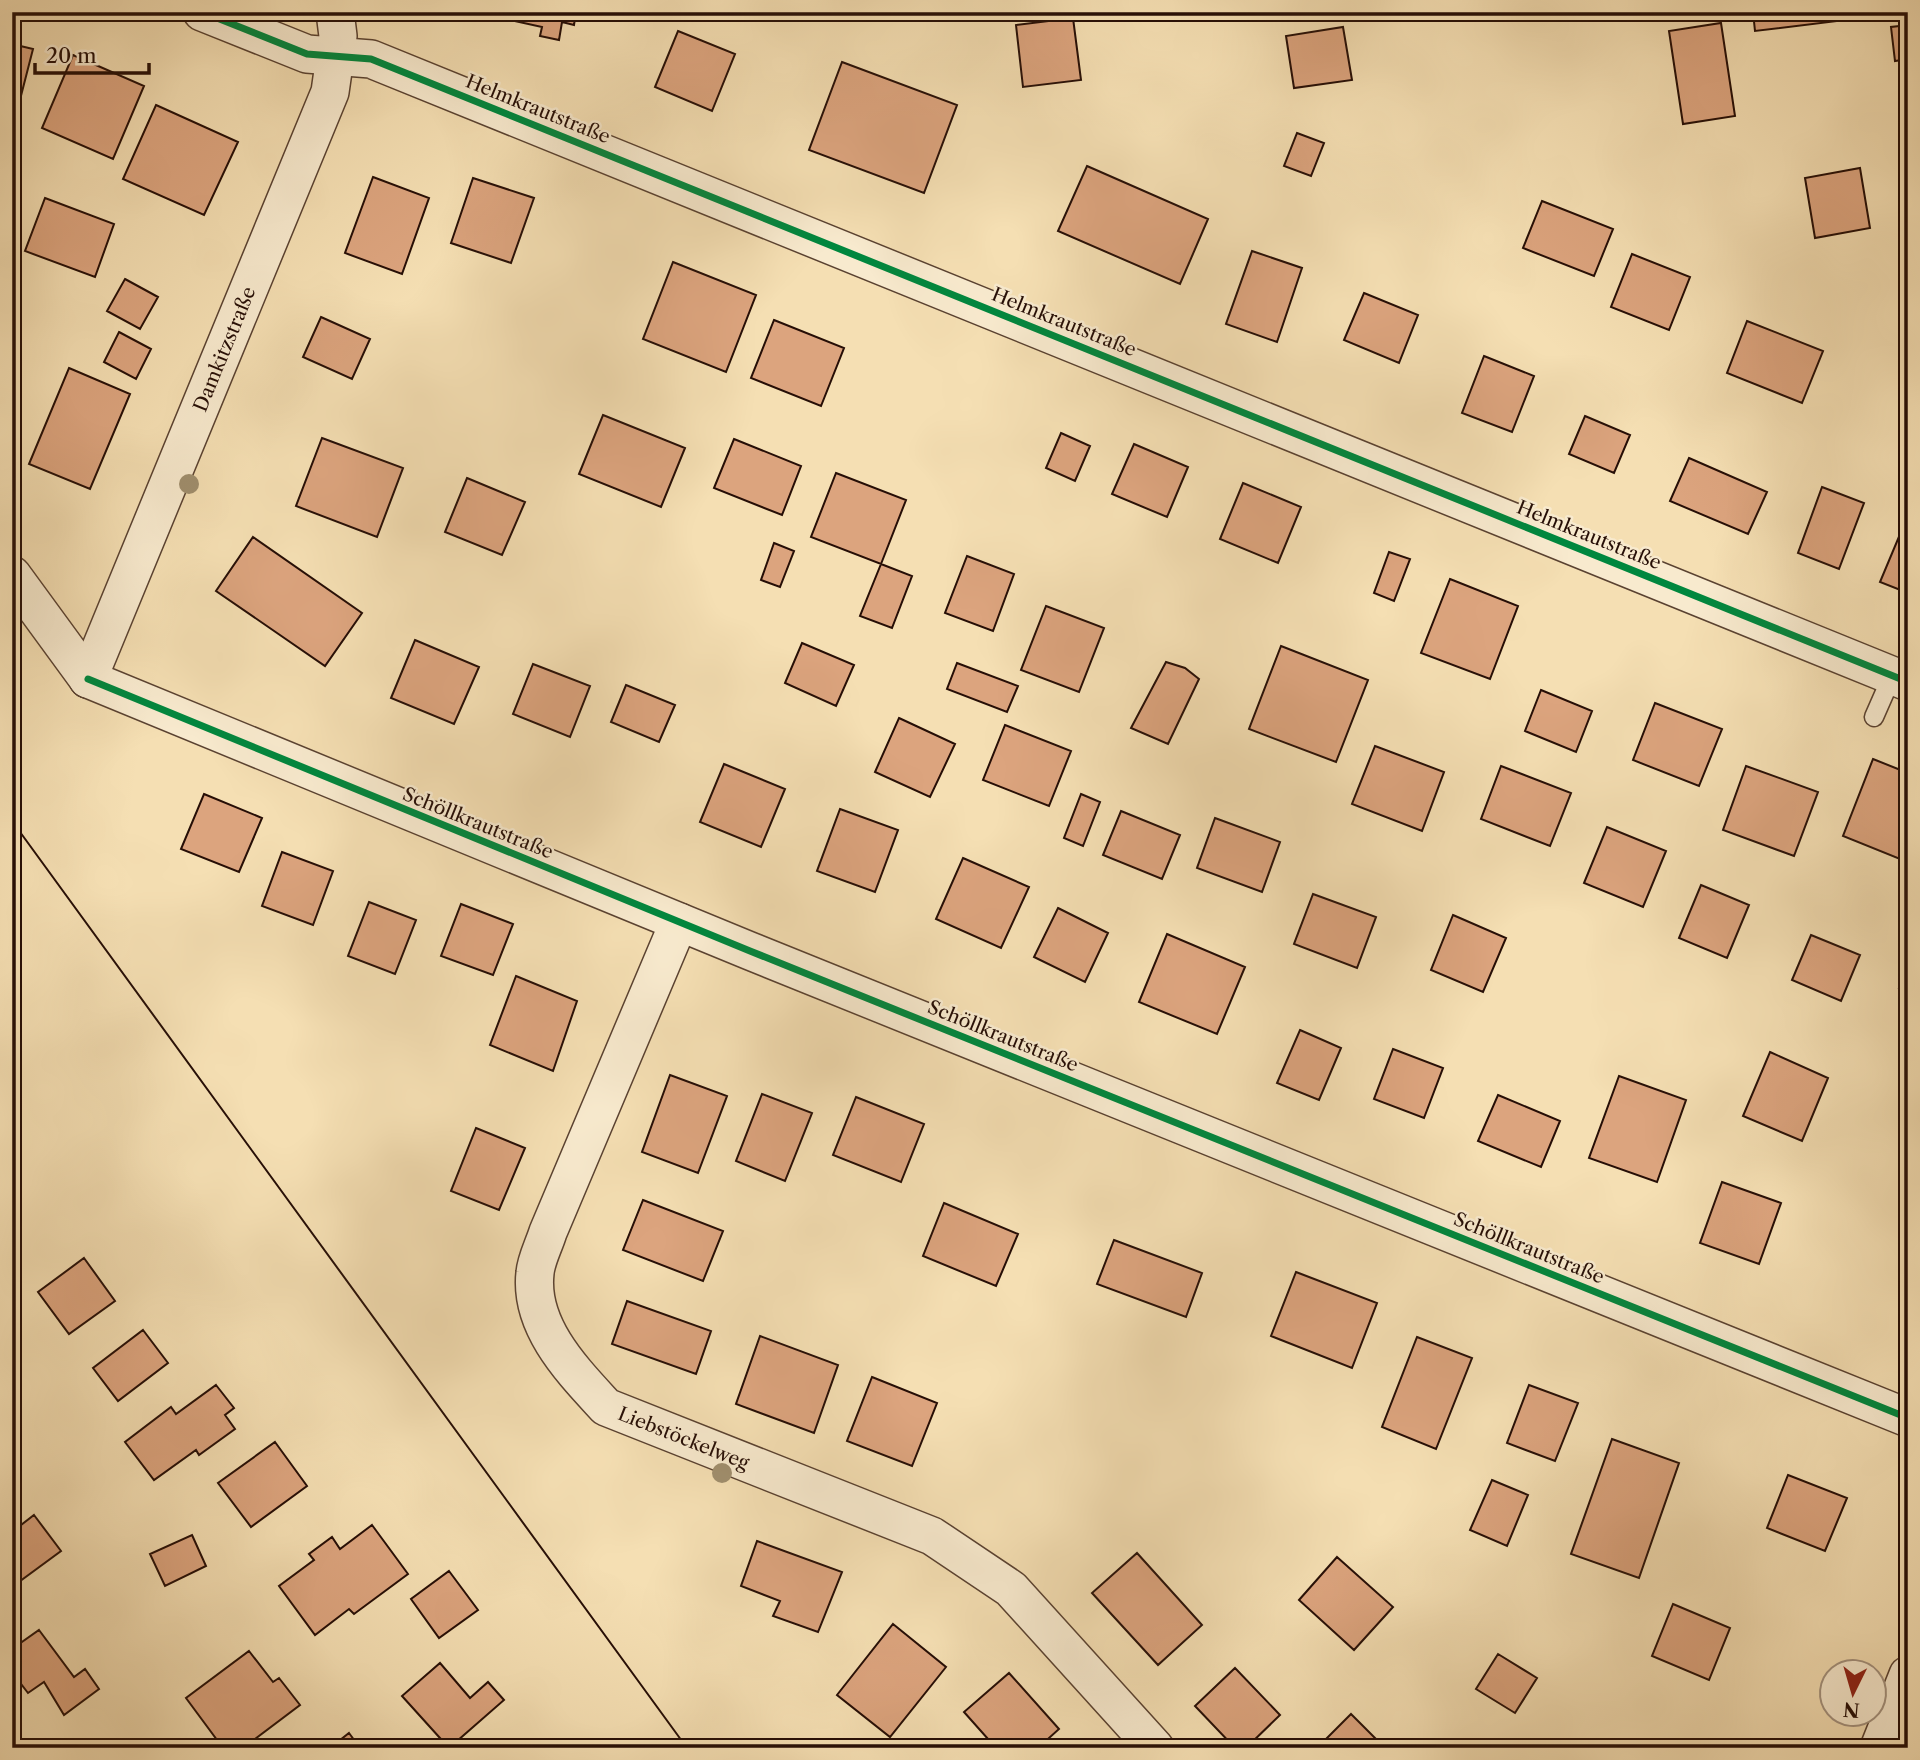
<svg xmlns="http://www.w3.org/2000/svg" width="1920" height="1760" font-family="'Libre Caslon Text',serif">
<rect width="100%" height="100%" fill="#f5dfb3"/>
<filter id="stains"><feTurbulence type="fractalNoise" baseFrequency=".00286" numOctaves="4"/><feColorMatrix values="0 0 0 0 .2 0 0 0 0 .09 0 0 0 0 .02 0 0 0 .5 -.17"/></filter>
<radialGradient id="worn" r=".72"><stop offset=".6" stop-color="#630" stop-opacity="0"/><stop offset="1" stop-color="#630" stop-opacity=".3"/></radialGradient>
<path fill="#dca47e" stroke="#260e06" stroke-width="2" d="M 511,12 L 576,12 L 574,25 L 562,22 L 559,40 L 540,36 L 542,27 L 510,20 Z
M 1753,12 L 1853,12 L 1854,19 L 1755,31 Z
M 1073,18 L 1081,80 L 1023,87 L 1016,25 Z
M 1721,23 L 1735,116 L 1683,124 L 1669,31 Z
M 1908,25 L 1908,59 L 1895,61 L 1891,27 Z
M 1343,27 L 1352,80 L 1294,88 L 1286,36 Z
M 678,31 L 735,54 L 712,111 L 655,87 Z
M 12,44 L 33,49 L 13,127 L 12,127 Z
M 73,55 L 144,86 L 113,159 L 42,128 Z
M 842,62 L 957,105 L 924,193 L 809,150 Z
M 156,105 L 238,142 L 204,215 L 123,179 Z
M 1297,133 L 1324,143 L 1311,176 L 1284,166 Z
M 1087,166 L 1208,219 L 1180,284 L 1058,231 Z
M 1860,168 L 1870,228 L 1815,238 L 1805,178 Z
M 373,177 L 429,198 L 402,274 L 345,253 Z
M 473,178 L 534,198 L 511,263 L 451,243 Z
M 45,198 L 114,224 L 95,277 L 25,251 Z
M 1542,201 L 1613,229 L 1594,276 L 1523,248 Z
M 1252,251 L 1302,268 L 1277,342 L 1226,324 Z
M 1632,254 L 1690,277 L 1669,330 L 1611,307 Z
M 673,262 L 756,295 L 726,372 L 643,339 Z
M 125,279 L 158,297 L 140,329 L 107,311 Z
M 1364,293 L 1418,315 L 1399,363 L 1344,340 Z
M 321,317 L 370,339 L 352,379 L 303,357 Z
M 774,320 L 844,348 L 821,406 L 751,378 Z
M 1747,321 L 1823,351 L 1802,403 L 1727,373 Z
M 119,332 L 151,349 L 136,379 L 104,362 Z
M 1484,356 L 1534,376 L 1512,432 L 1462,413 Z
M 69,368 L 130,394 L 90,489 L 29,464 Z
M 603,415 L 685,448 L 661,507 L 579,474 Z
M 1585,416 L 1630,435 L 1614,473 L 1569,454 Z
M 1061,433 L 1090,446 L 1075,481 L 1046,468 Z
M 322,438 L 403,468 L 377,537 L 296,506 Z
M 734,439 L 801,466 L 782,515 L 714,488 Z
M 1134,444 L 1188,467 L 1167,517 L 1112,494 Z
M 1689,458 L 1767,492 L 1748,534 L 1670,501 Z
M 836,473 L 906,500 L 881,564 L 811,537 Z
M 467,478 L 525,502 L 502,555 L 445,532 Z
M 1243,483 L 1301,507 L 1278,563 L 1220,539 Z
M 1822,487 L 1864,503 L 1839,569 L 1798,553 Z
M 1903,527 L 1908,529 L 1908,593 L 1880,582 Z
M 253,537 L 362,613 L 325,666 L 216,591 Z
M 774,543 L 794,551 L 780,587 L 761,580 Z
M 1389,552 L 1410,559 L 1394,601 L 1374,593 Z
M 967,556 L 1014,574 L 993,631 L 945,613 Z
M 881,564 L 912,576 L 892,628 L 860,616 Z
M 1450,579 L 1518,606 L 1490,679 L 1421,653 Z
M 1046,606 L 1104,628 L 1079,692 L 1021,670 Z
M 415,640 L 479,667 L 454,724 L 391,698 Z
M 802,643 L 854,665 L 836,706 L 785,683 Z
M 1281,646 L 1368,680 L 1336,762 L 1249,729 Z
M 1166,662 L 1185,668 L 1199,679 L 1168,744 L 1131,728 Z
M 957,663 L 1018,686 L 1007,712 L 947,689 Z
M 533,664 L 590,686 L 570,737 L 513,714 Z
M 626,685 L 675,705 L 659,742 L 611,722 Z
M 1541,690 L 1592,711 L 1576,752 L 1525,731 Z
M 1655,703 L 1722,729 L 1699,786 L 1633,760 Z
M 899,718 L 955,744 L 930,797 L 875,772 Z
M 1005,725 L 1071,751 L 1049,806 L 983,780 Z
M 1375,746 L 1444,772 L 1422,831 L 1352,804 Z
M 1873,759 L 1908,773 L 1908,840 L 1900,859 L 1843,836 Z
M 724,764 L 785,789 L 761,847 L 700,822 Z
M 1501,766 L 1571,793 L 1550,846 L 1481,819 Z
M 1746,766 L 1818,792 L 1794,856 L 1723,830 Z
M 204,794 L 262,818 L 239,872 L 181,849 Z
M 1081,794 L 1100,802 L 1083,846 L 1064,838 Z
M 840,809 L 898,830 L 875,892 L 817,871 Z
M 1121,811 L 1180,835 L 1162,879 L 1103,855 Z
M 1215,818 L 1280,842 L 1262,892 L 1197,868 Z
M 1607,827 L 1666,851 L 1643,907 L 1584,883 Z
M 282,852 L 333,871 L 313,925 L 262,906 Z
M 963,858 L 1029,887 L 1001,948 L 936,919 Z
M 1701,885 L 1749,905 L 1727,958 L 1679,938 Z
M 1313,894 L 1376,917 L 1357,968 L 1294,944 Z
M 369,902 L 416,920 L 395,974 L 348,956 Z
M 461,904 L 513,924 L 493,975 L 441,956 Z
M 1058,908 L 1108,933 L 1085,982 L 1034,957 Z
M 1453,915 L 1506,938 L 1483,992 L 1431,970 Z
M 1167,934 L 1245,967 L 1217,1034 L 1139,1002 Z
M 1811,935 L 1860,955 L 1841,1001 L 1792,980 Z
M 1908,966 L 1908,991 L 1899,988 Z
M 516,976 L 577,1001 L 553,1071 L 490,1045 Z
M 1300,1030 L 1341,1048 L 1319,1100 L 1277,1083 Z
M 1393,1049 L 1443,1068 L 1424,1118 L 1374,1099 Z
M 1770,1052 L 1828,1078 L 1802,1141 L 1743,1116 Z
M 670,1075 L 727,1096 L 698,1173 L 642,1152 Z
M 1619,1076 L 1686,1100 L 1657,1182 L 1589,1158 Z
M 762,1094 L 812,1113 L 785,1181 L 736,1161 Z
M 1498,1095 L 1560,1121 L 1541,1167 L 1478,1141 Z
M 856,1097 L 924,1124 L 901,1182 L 833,1155 Z
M 476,1128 L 525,1148 L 499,1210 L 451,1191 Z
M 1722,1182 L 1781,1203 L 1759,1264 L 1700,1243 Z
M 643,1200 L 723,1231 L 703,1281 L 623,1250 Z
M 944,1203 L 1018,1234 L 996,1286 L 923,1256 Z
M 1114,1240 L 1202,1273 L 1186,1317 L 1097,1284 Z
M 84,1258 L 115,1301 L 69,1334 L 38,1292 Z
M 1296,1272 L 1377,1303 L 1352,1368 L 1271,1336 Z
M 627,1301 L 711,1331 L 696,1374 L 612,1344 Z
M 143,1330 L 168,1363 L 118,1401 L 93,1368 Z
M 760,1336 L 838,1365 L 814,1433 L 736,1404 Z
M 1417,1337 L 1472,1358 L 1436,1449 L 1382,1427 Z
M 872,1377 L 937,1403 L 912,1466 L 847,1441 Z
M 216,1385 L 234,1408 L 225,1415 L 235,1429 L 199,1455 L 196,1450 L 154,1480 L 125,1442 L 171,1407 L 176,1414 Z
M 1529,1385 L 1578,1403 L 1555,1461 L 1507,1443 Z
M 1612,1439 L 1679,1463 L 1639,1578 L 1571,1554 Z
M 275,1442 L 307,1486 L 251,1527 L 218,1483 Z
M 1788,1475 L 1847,1498 L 1825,1551 L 1767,1528 Z
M 1492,1480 L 1528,1495 L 1507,1546 L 1470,1530 Z
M 34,1515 L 61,1551 L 12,1587 L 12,1532 Z
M 372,1525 L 408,1574 L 354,1614 L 349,1609 L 315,1635 L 279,1586 L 314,1560 L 309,1554 L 332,1537 L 340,1549 Z
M 192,1535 L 206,1566 L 165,1586 L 150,1554 Z
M 757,1541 L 842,1572 L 818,1632 L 773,1616 L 780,1601 L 741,1586 Z
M 1137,1553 L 1202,1625 L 1158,1665 L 1092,1593 Z
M 1337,1557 L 1393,1607 L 1354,1650 L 1299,1600 Z
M 449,1571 L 478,1610 L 439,1638 L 411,1599 Z
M 1673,1604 L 1730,1628 L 1709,1680 L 1652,1656 Z
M 893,1624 L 946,1667 L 890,1737 L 837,1695 Z
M 39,1630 L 74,1677 L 85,1669 L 99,1689 L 64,1715 L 44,1682 L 28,1693 L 21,1684 L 12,1691 L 12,1649 Z
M 249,1651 L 273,1682 L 279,1678 L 300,1705 L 243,1748 L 223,1748 L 186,1698 Z
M 1498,1654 L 1537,1678 L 1515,1713 L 1476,1689 Z
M 440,1663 L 470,1698 L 488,1682 L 504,1700 L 449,1748 L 402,1696 Z
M 1235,1668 L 1280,1715 L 1246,1748 L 1235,1748 L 1195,1706 Z
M 1009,1673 L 1059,1729 L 1038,1748 L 996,1748 L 964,1712 Z
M 1351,1714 L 1385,1748 L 1317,1748 Z
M 349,1733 L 360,1748 L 330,1748 Z"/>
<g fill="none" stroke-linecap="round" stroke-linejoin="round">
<defs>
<path id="service" d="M 1874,717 L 1892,676"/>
<g id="minor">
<path d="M 202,12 L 307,54 L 371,59 L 1908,682"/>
<path d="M 12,575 L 88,679"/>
<path d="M 88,679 L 750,951 L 1908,1418"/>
<path id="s1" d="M 88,679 L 330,92 L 338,36 L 335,12"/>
<path id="s2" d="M 679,922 L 548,1232 C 544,1245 536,1260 535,1273 C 529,1327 573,1371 606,1407 L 932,1536 L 1011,1589 L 1155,1748"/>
<path d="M 1879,1748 L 1908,1675"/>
</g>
</defs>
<use href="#service" stroke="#5a4231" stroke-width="21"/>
<use href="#minor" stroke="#5a4231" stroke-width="40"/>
<use href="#service" stroke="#f8eace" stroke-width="18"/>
<use href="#minor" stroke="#f8eace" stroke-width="37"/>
<path stroke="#260e06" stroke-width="2" d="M 12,821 L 687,1748"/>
<defs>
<path id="cycleway" d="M 202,12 L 307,54 L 371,59 L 1908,682
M 88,679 L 750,951 L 1908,1418"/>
</defs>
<use href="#cycleway" stroke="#f8eace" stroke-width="11"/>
<use href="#cycleway" stroke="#00873e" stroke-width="7"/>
</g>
<g fill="#a08f6e">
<circle cx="189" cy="484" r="10"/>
<circle cx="722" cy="1473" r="10"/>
</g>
<g text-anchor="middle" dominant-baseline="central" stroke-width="5" stroke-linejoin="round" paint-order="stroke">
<g font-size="19" fill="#260e06" stroke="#f8eace">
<text transform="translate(538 109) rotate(22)">Helmkrautstraße</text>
<text transform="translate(1064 322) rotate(22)">Helmkrautstraße</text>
<text stroke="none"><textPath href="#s1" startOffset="357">Damkitzstraße</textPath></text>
<text transform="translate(1589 535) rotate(22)">Helmkrautstraße</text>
<text transform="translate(478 823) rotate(22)">Schöllkrautstraße</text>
<text transform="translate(1003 1036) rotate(22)">Schöllkrautstraße</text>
<text transform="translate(1529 1248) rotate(22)">Schöllkrautstraße</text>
<text stroke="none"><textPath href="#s2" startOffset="620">Liebstöckelweg</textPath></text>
</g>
</g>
<rect width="1920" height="1760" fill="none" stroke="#f5dfb3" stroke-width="42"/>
<rect x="14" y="14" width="1892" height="1732" fill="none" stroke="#260e06" stroke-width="3.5"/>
<rect x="21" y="21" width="1878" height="1718" fill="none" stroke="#260e06" stroke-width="2"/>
<g transform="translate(1853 1693) rotate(185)"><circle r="33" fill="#f8eace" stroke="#a4927e" stroke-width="2"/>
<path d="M0-5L12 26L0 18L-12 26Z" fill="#8f2418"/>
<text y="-10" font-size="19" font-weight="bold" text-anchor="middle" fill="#260e06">N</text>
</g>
<path d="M35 63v10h114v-10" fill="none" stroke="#260e06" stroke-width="3.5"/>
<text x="46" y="63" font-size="21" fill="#260e06" stroke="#f8eace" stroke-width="5" paint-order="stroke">20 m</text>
<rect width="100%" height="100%" filter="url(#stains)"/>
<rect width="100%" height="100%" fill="url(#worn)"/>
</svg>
